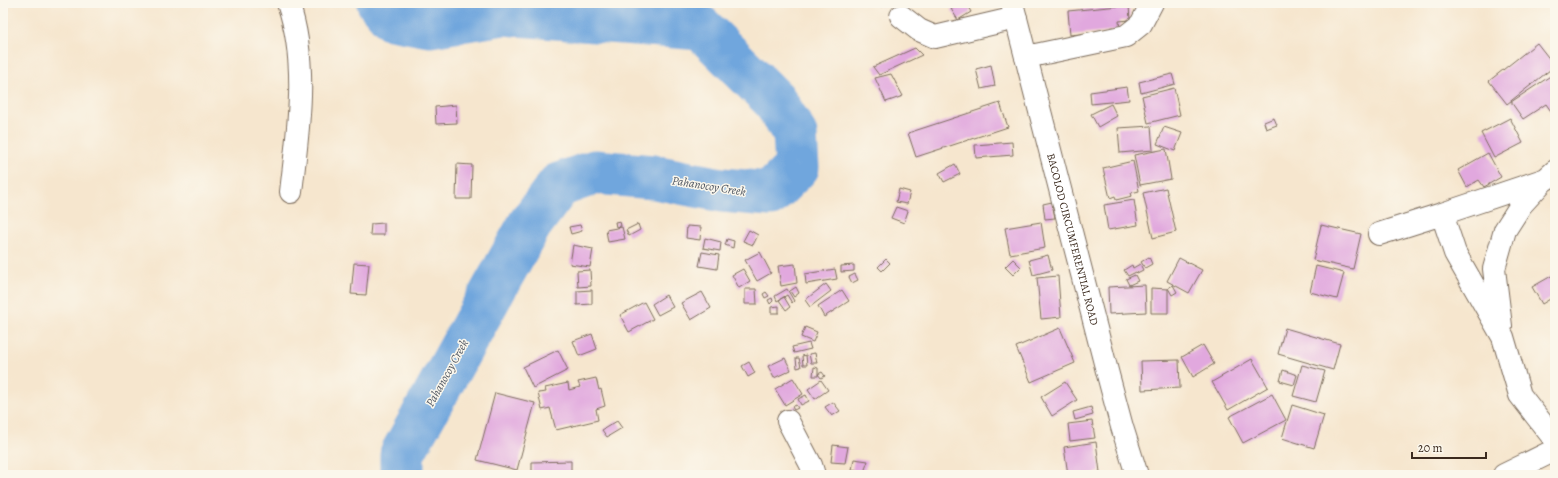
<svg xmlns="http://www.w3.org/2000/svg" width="1558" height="478" font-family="Alegreya,serif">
<rect width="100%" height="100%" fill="#fbf7ec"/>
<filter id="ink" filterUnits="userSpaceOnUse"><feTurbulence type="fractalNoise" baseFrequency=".025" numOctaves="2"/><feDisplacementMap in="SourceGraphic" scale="8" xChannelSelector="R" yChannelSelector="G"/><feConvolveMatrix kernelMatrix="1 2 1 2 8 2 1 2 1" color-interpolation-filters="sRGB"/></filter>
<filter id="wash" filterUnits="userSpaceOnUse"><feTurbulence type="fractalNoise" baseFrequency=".012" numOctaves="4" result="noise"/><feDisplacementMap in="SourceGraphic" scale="16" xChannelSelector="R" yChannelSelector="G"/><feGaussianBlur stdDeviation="0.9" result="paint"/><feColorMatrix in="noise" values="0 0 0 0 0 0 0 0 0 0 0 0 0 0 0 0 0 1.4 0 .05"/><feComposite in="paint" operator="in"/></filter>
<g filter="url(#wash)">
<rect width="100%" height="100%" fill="#f6e6ce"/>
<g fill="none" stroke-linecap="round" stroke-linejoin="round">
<path stroke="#70a6dd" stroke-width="45" d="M 379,3 L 392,18 L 430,25 L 503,13 L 701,28 L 774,100 L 795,134 L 797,167 L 770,194 L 722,190 L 654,177 L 595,172 L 559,185 L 530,224 L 402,454 L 402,475"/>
</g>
<g id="blocks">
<path fill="#e1a8de" d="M 879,3 L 889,3 L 881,7 Z
M 963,3 L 966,3 L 971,12 L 958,20 L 951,9 Z
M 1129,5 L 1130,20 L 1119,21 L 1120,30 L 1070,35 L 1068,11 Z
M 1537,43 L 1555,66 L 1507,104 L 1489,81 Z
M 915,48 L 922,55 L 879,75 L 873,67 Z
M 991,65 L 995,86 L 981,89 L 976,69 Z
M 1555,73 L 1555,117 L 1546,104 L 1523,119 L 1511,102 Z
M 891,74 L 903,96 L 886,102 L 875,78 Z
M 1172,74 L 1175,84 L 1141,93 L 1139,82 Z
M 1127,87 L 1129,100 L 1091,104 L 1090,92 Z
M 1174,88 L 1180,115 L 1148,123 L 1142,96 Z
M 1000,103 L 1008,127 L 916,157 L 908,133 Z
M 1111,104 L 1117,116 L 1098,127 L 1091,114 Z
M 456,105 L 457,123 L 436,124 L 435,107 Z
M 1274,118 L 1277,125 L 1266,129 L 1264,122 Z
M 1510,118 L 1523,143 L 1494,158 L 1481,133 Z
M 1151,126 L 1153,150 L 1120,153 L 1118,128 Z
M 1164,127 L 1182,133 L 1175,151 L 1157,144 Z
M 1012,142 L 1013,155 L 976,158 L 975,145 Z
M 1166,149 L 1171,179 L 1140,185 L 1134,155 Z
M 1488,153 L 1501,177 L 1484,187 L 1479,180 L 1467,187 L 1458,170 Z
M 1133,161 L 1139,191 L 1131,193 L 1132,196 L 1116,200 L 1115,196 L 1110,198 L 1103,168 Z
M 457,164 L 472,165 L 471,199 L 456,199 Z
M 955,164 L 960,174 L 944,182 L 939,173 Z
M 1166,188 L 1176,232 L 1153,238 L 1143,193 Z
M 899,189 L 910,192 L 907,204 L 896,202 Z
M 1134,200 L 1138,225 L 1108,230 L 1104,205 Z
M 1052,202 L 1055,218 L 1045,219 L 1043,204 Z
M 896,207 L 908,211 L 904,223 L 891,218 Z
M 620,221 L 621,226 L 616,227 L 615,222 Z
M 1041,222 L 1045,248 L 1010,254 L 1005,228 Z
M 384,223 L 384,235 L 370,235 L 371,224 Z
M 638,224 L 640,230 L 629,236 L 626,230 Z
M 580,225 L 582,231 L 571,234 L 569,227 Z
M 1321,225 L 1361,234 L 1353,269 L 1313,260 Z
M 687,226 L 701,227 L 700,240 L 686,238 Z
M 622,227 L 625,239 L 608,242 L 606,230 Z
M 749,230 L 758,235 L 753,245 L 743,241 Z
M 705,238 L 721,242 L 720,251 L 703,248 Z
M 727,239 L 734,241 L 733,248 L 725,245 Z
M 573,245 L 593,249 L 590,267 L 570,264 Z
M 702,252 L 719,255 L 717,269 L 699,266 Z
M 760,252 L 771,273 L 757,281 L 745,260 Z
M 1048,255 L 1052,270 L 1033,275 L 1029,260 Z
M 1149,257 L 1152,264 L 1145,268 L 1141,262 Z
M 1179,258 L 1202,270 L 1189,293 L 1167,281 Z
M 886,259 L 890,263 L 882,271 L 878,267 Z
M 1013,259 L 1021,267 L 1013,275 L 1005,267 Z
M 354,263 L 369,264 L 366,295 L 351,294 Z
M 795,264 L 797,283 L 781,286 L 778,266 Z
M 1140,264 L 1143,270 L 1137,273 L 1136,272 L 1128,276 L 1124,270 L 1132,265 L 1133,268 Z
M 854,265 L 854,271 L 841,272 L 841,266 Z
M 1316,266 L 1344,273 L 1337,299 L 1310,292 Z
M 743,269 L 750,281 L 739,288 L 732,275 Z
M 835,269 L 837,279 L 806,284 L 805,274 Z
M 590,270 L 591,286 L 578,287 L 577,271 Z
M 855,274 L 858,280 L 852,283 L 849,277 Z
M 1555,274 L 1555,296 L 1542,304 L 1532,287 Z
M 1135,275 L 1138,281 L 1129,285 L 1126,279 Z
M 1058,276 L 1061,317 L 1041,319 L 1037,278 Z
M 826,284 L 831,291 L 810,307 L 805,300 Z
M 1145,285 L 1146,312 L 1109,314 L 1108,287 Z
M 1173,285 L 1177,292 L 1172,295 L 1168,288 Z
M 796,287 L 799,293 L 794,297 L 790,291 Z
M 1151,288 L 1168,289 L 1168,313 L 1151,313 Z
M 745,289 L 756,289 L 757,304 L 745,304 Z
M 787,289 L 794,301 L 792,303 L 787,295 L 777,301 L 775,296 Z
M 592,290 L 592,304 L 577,305 L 577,291 Z
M 842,290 L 849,301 L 824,317 L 818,306 Z
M 702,292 L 711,308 L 691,320 L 681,303 Z
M 766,292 L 769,296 L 765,298 L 763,294 Z
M 666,295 L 673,307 L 658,315 L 652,304 Z
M 784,297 L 790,307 L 786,310 L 779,300 Z
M 772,298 L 773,301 L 770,304 L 768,300 Z
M 644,302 L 653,319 L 629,332 L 620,315 Z
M 779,306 L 779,313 L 771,313 L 771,307 Z
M 805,327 L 817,332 L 813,342 L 801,337 Z
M 1060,328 L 1075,363 L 1031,382 L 1016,347 Z
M 1285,328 L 1340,344 L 1333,370 L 1278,354 Z
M 592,334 L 597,349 L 579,356 L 573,341 Z
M 809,343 L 811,349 L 794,353 L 792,347 Z
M 1203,345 L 1214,364 L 1193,377 L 1182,357 Z
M 558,350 L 568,370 L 533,388 L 523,367 Z
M 815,353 L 817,363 L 811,363 L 809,354 Z
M 806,355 L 807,365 L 803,365 L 802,356 Z
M 785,358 L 791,370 L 774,378 L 768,366 Z
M 796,358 L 799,358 L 801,367 L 797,368 Z
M 1252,359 L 1268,387 L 1228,410 L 1212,382 Z
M 1179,360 L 1180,388 L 1142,390 L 1141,361 Z
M 749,362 L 755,373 L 748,377 L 742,366 Z
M 1302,365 L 1325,371 L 1316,402 L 1293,396 Z
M 814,367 L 818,368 L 818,376 L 813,376 Z
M 1283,370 L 1297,375 L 1294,385 L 1280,381 Z
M 822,372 L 825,376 L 821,378 L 818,374 Z
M 596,378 L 599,390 L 601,389 L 605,406 L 596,409 L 598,420 L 556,430 L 550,408 L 542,410 L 538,393 L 546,392 L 545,388 L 568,383 L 569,390 L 580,387 L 578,382 Z
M 793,378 L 803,394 L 785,405 L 775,389 Z
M 821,380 L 828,390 L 815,399 L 808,389 Z
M 1065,382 L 1077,400 L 1052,416 L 1041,397 Z
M 495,393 L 535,403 L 517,470 L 477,460 Z
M 1272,394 L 1286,420 L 1243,443 L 1229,417 Z
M 806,395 L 809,401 L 801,405 L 798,399 Z
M 833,402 L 840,411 L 832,416 L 825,407 Z
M 796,405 L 798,408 L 794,410 L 792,407 Z
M 1292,405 L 1324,415 L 1314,448 L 1282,438 Z
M 1091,407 L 1093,415 L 1075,420 L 1073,412 Z
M 617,421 L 622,428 L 607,437 L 602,430 Z
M 1092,421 L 1095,438 L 1070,441 L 1068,424 Z
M 1096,442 L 1100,472 L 1084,475 L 1068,475 L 1064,447 Z
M 833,445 L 848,447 L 845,463 L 831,462 Z
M 854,459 L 868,461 L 864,472 L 852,470 Z
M 571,461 L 571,475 L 532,475 L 532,462 Z
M 506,471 L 516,474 L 515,475 L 504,475 Z"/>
</g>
</g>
<g filter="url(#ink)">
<use href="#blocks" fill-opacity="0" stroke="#7c6c5c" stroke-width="1"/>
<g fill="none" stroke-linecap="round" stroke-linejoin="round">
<defs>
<path id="minor" d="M 288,3 C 309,64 298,130 291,192
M 901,16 L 919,30 L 935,37 L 1016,18
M 1026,57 L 1126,36 L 1141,24 L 1152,3
M 1555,171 L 1546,179 L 1442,214 L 1455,253 L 1503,337 L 1520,395 L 1555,440
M 1379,234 L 1442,214
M 1501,326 L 1494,269 L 1505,230 L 1521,205 L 1543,181
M 788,421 L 811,465 L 814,475
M 1504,475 L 1555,450"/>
<g id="major">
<path id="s1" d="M 1012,3 L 1107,371 L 1122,427 L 1137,475"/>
</g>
</defs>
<use href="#minor" stroke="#7c6c5c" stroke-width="24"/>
<use href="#major" stroke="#7c6c5c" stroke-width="24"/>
<use href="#minor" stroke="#fff" stroke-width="22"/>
<use href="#major" stroke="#fff" stroke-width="22"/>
</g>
</g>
<g text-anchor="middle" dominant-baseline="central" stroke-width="3" stroke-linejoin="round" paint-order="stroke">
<g font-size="11" fill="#3b2a1e" stroke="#fbf7ec">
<text stroke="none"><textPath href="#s1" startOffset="244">BACOLOD CIRCUMFERENTIAL ROAD</textPath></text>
</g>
<g font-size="12" font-style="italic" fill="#4e5561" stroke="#fbf7ec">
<text transform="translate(709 186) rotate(9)">Pahanocoy Creek</text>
<text transform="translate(447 373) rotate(-61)">Pahanocoy Creek</text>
</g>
</g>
<rect width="1558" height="478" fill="none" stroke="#fbf7ec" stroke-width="16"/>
<path d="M1412 452v6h74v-6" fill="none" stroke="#3b2a1e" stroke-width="2"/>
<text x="1418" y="452" font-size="12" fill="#3b2a1e" stroke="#fbf7ec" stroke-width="3" paint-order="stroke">20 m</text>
</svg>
